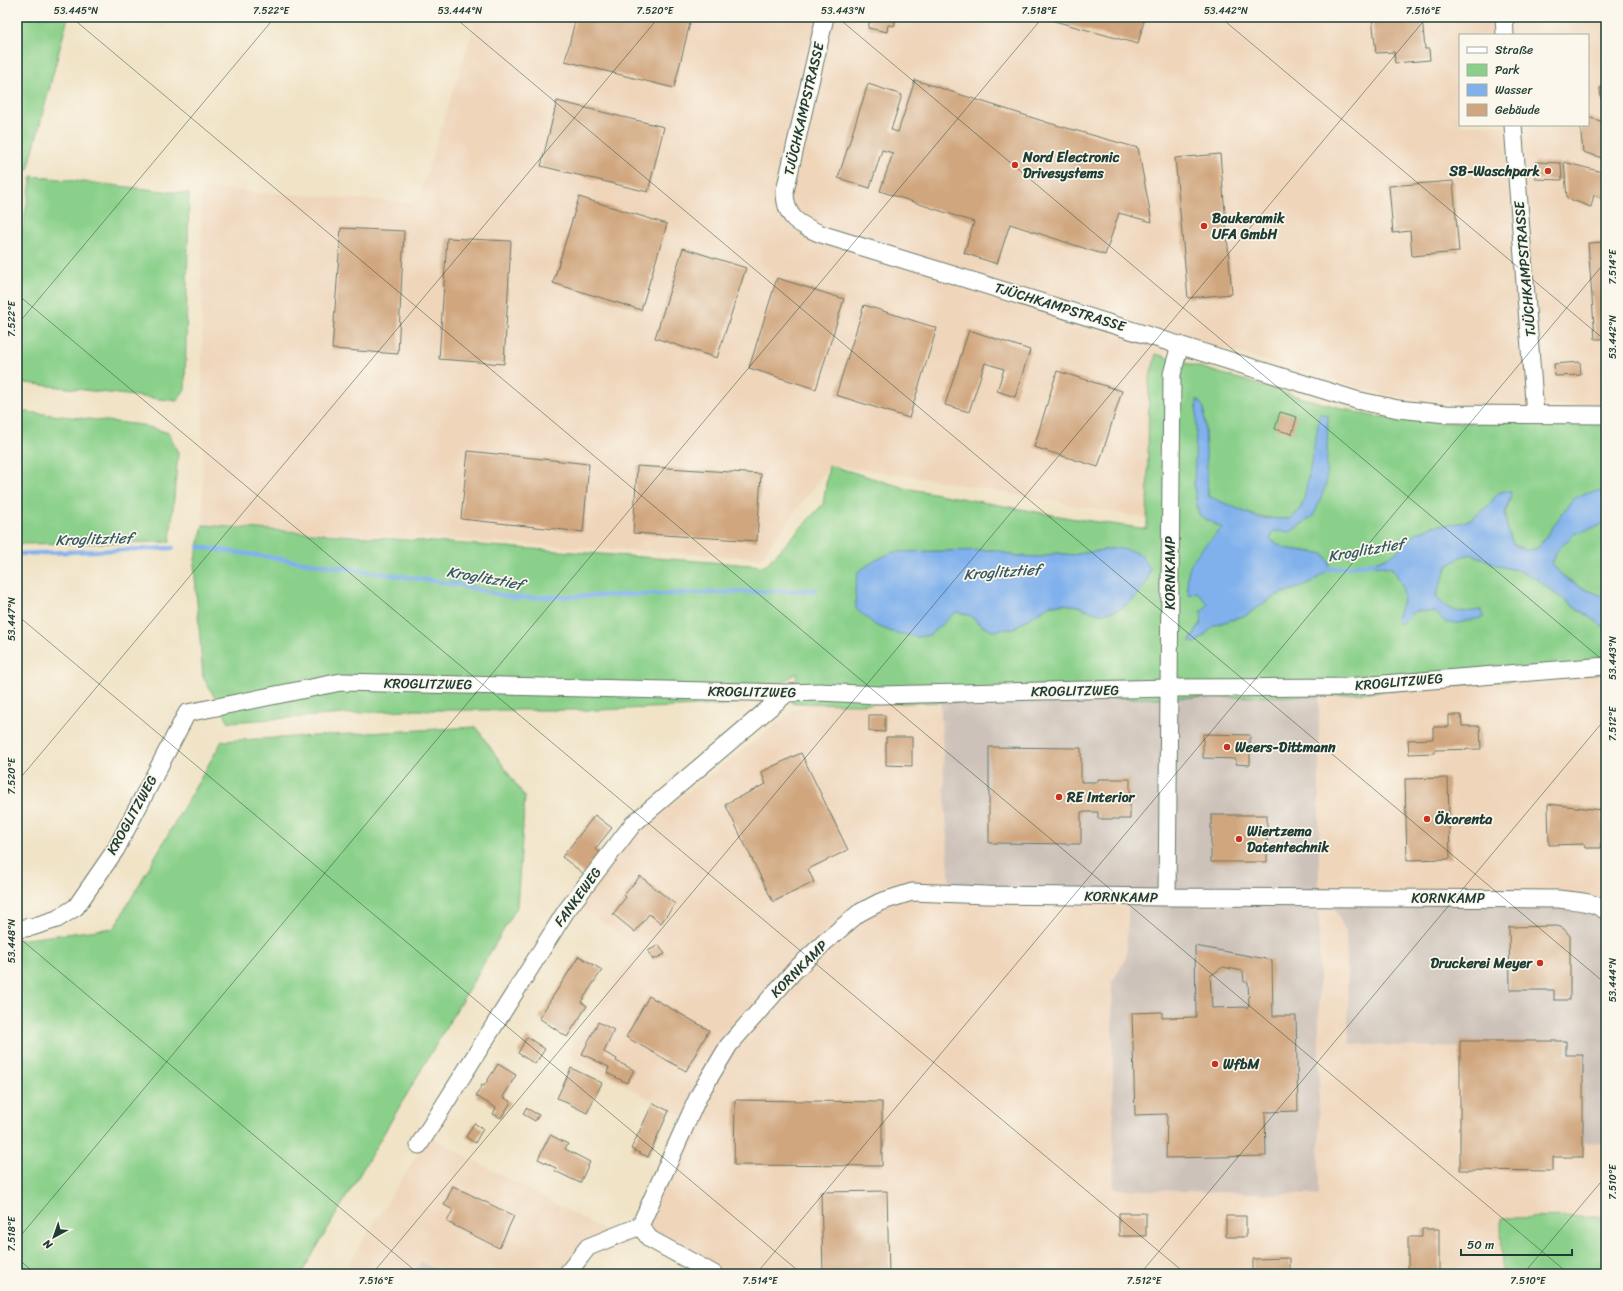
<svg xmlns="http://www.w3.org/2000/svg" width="1623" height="1291" font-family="Sriracha,sans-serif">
<rect width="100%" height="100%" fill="#fbf7ec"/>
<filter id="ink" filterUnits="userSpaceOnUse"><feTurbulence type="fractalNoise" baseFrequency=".025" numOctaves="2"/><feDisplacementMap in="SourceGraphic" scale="8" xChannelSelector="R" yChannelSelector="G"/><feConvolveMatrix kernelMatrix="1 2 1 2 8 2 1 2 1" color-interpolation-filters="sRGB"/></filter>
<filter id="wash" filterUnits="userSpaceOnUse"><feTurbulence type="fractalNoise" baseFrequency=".012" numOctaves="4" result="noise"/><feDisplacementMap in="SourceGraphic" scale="16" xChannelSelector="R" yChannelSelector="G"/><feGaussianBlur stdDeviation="0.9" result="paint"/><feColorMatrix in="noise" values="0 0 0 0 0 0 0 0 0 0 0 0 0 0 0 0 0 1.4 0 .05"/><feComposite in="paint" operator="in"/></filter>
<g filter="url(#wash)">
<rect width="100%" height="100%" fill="#f0e3c6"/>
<path fill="#efd6bb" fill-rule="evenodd" d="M 477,17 L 1606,17 L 1606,406 L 1579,404 L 1490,408 L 1389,396 L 1170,333 L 1163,363 L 1162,521 L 930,479 L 830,465 L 761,558 L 203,525 L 201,188 L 414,203 L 423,184 ZM 1460,35 L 1588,35 L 1588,125 L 1460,125 Z
M 1606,666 L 1606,897 L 1466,1048 L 1545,1142 L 1606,1143 L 1606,1274 L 714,1274 L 640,1226 L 688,1119 L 566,1054 L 639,948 L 579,905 L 639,829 L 799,707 L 830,699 L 940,694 L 1129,897 L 1126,958 L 1112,982 L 1319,687 Z
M 429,1136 L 615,1236 L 567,1274 L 444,1274 L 421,1262 L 414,1274 L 342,1274 Z"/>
<path fill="#cdc2b9" d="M 1319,687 L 1319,1195 L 1114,1189 L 1112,982 L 1126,958 L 1129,897 L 950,894 L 940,694 Z
M 1606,895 L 1606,1143 L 1544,1142 L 1466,1048 L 1349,1044 L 1346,932 L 1330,899 L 1597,905 Z
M 421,1262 L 444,1274 L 414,1274 Z"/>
<path fill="#8ad08a" stroke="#54865f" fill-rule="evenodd" d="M 17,17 L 68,17 L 28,170 L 17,170 Z
M 32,176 L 189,194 L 185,389 L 177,401 L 17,382 L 17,259 Z
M 1156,354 L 1303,398 L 1372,416 L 1453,423 L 1606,420 L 1606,503 L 1602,491 L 1572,500 L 1537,549 L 1525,550 L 1513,544 C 1506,526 1502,517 1511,499 L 1498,493 L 1489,505 L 1473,518 L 1461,523 L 1432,526 L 1416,533 L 1393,555 L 1371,564 L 1392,568 C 1409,591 1405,596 1396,622 L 1415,611 L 1435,612 L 1446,623 L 1481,610 C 1460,613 1450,615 1436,596 L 1447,566 L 1463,556 L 1473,554 L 1499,566 L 1520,571 L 1536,578 L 1553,592 L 1606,628 L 1606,673 L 1322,696 L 1145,698 L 855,704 L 792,703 L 797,673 L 759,698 L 724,705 L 598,710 L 403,710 L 229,722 L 203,677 L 194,564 L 203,525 L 765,566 L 823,504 L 829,465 L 905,488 L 1070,518 L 1147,529 L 1149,381 ZM 1204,408 L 1208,496 C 1237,510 1257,520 1290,519 L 1300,510 L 1304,500 L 1314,515 L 1274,531 L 1270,539 L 1283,548 L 1324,554 L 1310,584 L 1277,595 L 1246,615 L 1215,625 L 1196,643 L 1190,641 L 1202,621 L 1208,604 L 1197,592 L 1189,595 L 1203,548 L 1222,528 L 1199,515 L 1194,487 ZM 1117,548 L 1150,568 C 1142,602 1127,602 1098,614 L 1079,606 L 1063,604 L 1050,605 L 1014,628 L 984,627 L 969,615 L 956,612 L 894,552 L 996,550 L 1014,556 L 1042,557 L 1056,553 L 1072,555 Z
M 17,411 L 142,425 L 169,433 L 178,453 L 170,542 L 17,544 Z
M 1606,520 L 1606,594 L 1603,596 C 1583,589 1565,581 1552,564 L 1556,552 L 1574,533 L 1599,526 Z
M 476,727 L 525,797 L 517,907 L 301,1274 L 17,1274 L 17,940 L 114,928 L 222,741 Z
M 1606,1217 L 1606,1274 L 1502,1274 L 1501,1218 Z"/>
<path fill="#80b1ec" stroke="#507790" d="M 1197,399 L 1204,408 L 1208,496 L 1259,518 L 1290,519 L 1300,510 L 1304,500 L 1320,414 L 1328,415 L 1326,485 L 1314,515 L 1291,532 L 1274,531 L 1270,539 L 1284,548 L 1324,554 L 1329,562 L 1329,569 L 1310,584 L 1277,595 L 1246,615 L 1215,625 L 1196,643 L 1190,642 L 1202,621 L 1201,612 L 1208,604 L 1197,592 L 1189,595 C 1181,563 1202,549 1222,528 L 1199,515 L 1194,487 Z
M 1505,491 L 1511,492 C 1511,499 1507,503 1506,510 C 1504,522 1509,533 1513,544 L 1525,550 L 1537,549 L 1572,500 L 1585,493 L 1602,491 L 1606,503 L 1606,520 L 1599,526 L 1574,534 L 1556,552 L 1552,564 C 1564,581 1583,589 1603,596 L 1606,594 L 1606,628 L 1553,592 L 1536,578 L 1520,571 L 1499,566 L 1473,554 L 1463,556 L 1447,566 L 1436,596 C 1450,614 1460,613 1481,610 L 1484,617 L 1459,623 L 1446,623 L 1435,612 L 1415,611 L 1400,624 L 1396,622 C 1404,597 1408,591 1392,568 L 1370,564 L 1393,555 L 1416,533 L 1433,526 L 1461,523 L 1473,518 L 1489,505 L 1498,493 Z
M 1117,548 L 1139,553 L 1150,568 L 1146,584 L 1133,600 L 1118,610 L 1098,614 L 1079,606 L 1063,604 L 1050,605 L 1014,628 L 993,631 L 984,627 L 969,615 L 956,612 L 930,635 L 918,637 L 892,632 L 875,625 L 856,609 L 855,589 L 858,572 L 874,561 L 893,552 L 996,550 L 1014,556 L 1042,557 L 1056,553 L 1072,555 Z"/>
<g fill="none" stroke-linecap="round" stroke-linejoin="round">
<path stroke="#80b1ec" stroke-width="4.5" d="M 199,547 L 455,584 L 514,598 L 816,590
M 17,554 L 173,548
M 1323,570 L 1375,563"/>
</g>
<g id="blocks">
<path fill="#d0a67e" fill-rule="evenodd" d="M 576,17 L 667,17 L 690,23 L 674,88 L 565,61 Z
M 867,17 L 896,17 L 894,26 L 888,25 L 887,32 L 868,28 L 870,20 L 867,19 Z
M 1040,17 L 1145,17 L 1138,44 Z
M 1372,17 L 1422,17 L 1425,49 L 1429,49 L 1430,60 L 1395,63 L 1394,52 L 1376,53 Z
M 915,80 L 1049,123 L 1138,148 L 1152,222 L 1119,213 L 1105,255 L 1010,224 L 997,264 L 964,253 L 974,222 L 880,191 L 893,153 L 882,150 L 870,188 L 838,178 L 868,84 L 902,95 L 891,130 L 898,132 Z
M 1606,87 L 1606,99 L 1601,99 L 1600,88 Z
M 557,101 L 664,127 L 648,192 L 541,166 Z
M 1588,117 L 1606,123 L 1606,159 L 1583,152 L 1580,125 L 1588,125 Z
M 1220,154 L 1232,294 L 1188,298 L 1175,158 Z
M 1535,162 L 1561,163 L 1562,180 L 1536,179 Z
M 1564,162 L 1606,173 L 1606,199 L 1594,195 L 1591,207 L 1567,198 Z
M 1453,181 L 1459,252 L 1412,256 L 1410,231 L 1393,233 L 1389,186 Z
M 579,197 L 667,224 L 641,310 L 553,283 Z
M 341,228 L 404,231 L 398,354 L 332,349 Z
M 447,238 L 511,241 L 504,364 L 439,359 Z
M 1606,242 L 1606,339 L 1595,339 L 1588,243 Z
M 683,248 L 746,268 L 717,358 L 655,338 Z
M 777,278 L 844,299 L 816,389 L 749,368 Z
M 864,305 L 937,328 L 909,418 L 836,395 Z
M 969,330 L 1030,350 L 1015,397 L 997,391 L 1004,369 L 985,363 L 969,412 L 945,405 Z
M 1580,362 L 1581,375 L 1555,376 L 1554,364 Z
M 1057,371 L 1122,391 L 1098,467 L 1034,447 Z
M 1280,412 L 1297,417 L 1292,434 L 1275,429 Z
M 468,451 L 589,464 L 583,532 L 461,519 Z
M 637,466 L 761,474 L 757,541 L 633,533 Z
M 869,715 L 885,715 L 885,732 L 869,731 Z
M 1449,715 L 1461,715 L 1462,726 L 1480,726 L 1481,749 L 1434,750 L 1435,753 L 1409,754 L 1408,740 L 1433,739 L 1433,727 L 1449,727 Z
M 1203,734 L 1250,735 L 1250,765 L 1236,764 L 1236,759 L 1203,758 Z
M 886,737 L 912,737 L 912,766 L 886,765 Z
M 989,747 L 1081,748 L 1081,782 L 1098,782 L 1098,779 L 1130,779 L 1130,819 L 1098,819 L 1098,812 L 1081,812 L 1081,844 L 989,843 Z
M 801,753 L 848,850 L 808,869 L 814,882 L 773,902 L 725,804 L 766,784 L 761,772 Z
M 1448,778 L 1450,859 L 1407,860 L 1405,779 Z
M 1548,804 L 1602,810 L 1602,820 L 1606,820 L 1606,843 L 1600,844 L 1601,848 L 1585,848 L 1584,844 L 1549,845 Z
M 595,815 L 612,828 L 595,849 L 601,853 L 584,874 L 562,857 Z
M 1211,815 L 1267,815 L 1267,862 L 1211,862 Z
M 640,876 L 675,904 L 661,923 L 649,914 L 635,932 L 613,914 L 626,897 L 624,895 Z
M 1557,926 L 1563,928 L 1570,936 L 1570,1000 L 1554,1000 L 1554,990 L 1510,990 L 1509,927 Z
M 659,945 L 665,954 L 653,960 L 648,951 Z
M 1195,946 L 1272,960 L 1273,1016 L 1296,1016 L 1298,1111 L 1265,1112 L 1266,1156 L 1166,1158 L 1167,1114 L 1135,1115 L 1132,1013 L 1162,1012 L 1162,1018 L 1196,1017 ZM 1223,967 L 1243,971 L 1244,982 L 1248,982 L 1249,1007 L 1212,1008 L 1210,976 Z
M 579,956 L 602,970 L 581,1002 L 587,1006 L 567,1037 L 539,1018 Z
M 649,996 L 709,1030 L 686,1071 L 626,1037 Z
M 598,1022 L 614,1030 L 604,1052 L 617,1059 L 616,1061 L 634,1070 L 627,1083 L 607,1073 L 609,1067 L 582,1054 Z
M 527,1037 L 545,1049 L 535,1064 L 518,1053 Z
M 1460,1041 L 1566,1041 L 1566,1055 L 1583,1055 L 1583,1157 L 1553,1157 L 1553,1171 L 1460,1170 Z
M 498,1064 L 516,1075 L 503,1097 L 511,1102 L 501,1118 L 493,1114 L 496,1108 L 476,1096 L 482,1085 L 484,1086 Z
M 571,1068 L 602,1083 L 587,1113 L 557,1098 Z
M 735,1100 L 882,1102 L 882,1166 L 734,1165 Z
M 653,1103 L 669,1111 L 648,1157 L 631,1149 Z
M 526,1108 L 539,1115 L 535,1121 L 523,1114 Z
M 474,1123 L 483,1129 L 475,1143 L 466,1137 Z
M 550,1135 L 568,1144 L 565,1149 L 590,1162 L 580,1183 L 555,1171 L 556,1168 L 538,1159 Z
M 453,1186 L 514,1216 L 499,1248 L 447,1222 L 453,1210 L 444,1205 Z
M 887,1191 L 889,1274 L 823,1274 L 821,1192 Z
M 1119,1213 L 1146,1213 L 1146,1236 L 1119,1236 Z
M 1226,1216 L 1246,1216 L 1246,1237 L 1226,1237 Z
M 1422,1229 L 1439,1229 L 1439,1274 L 1408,1274 L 1408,1237 L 1422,1237 Z
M 1290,1258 L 1290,1274 L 1253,1273 L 1253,1259 Z"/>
</g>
</g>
<g filter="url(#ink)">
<use href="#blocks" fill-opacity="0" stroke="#687767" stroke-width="1"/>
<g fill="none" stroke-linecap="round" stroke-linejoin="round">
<defs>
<path id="street" d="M 825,17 L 785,191 C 785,218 798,224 821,234 L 1356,400 L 1398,409 L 1447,414 L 1606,415
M 1504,17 L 1505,35
M 1513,125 L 1535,414
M 1167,897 L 1172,374 L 1180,345
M 17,929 L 32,927 L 57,919 L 76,907 L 116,849 L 187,713 L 341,682 L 787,693 L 819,692 L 879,695 L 1169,688 L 1346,687 L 1606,666
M 419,1145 L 566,911 L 633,824 L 787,693
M 567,1274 L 588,1247 L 640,1226
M 714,1274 L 650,1239 L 640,1226 L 699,1095 L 729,1045 L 795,970 L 826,941 L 859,913 L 880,902 L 912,892 L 986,895 L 1167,897 L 1559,899 C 1575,901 1593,901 1606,911"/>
</defs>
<use href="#street" stroke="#687767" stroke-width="19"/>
<use href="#street" stroke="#fff" stroke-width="17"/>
</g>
</g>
<path fill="none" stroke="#1f3d34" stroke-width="1" stroke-opacity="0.45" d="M 71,17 L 1569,1274M 454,17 L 1606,984M 837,17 L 1606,663M 1220,17 L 1606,341M 1603,17 L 1606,20M 17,294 L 1186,1274M 17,325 L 275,17M 17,615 L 802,1274M 17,782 L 659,17M 17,936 L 419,1274M 17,1240 L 1043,17M 17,1258 L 36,1274M 372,1274 L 1427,17M 756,1274 L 1606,261M 1140,1274 L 1606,718M 1523,1274 L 1606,1176"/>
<g fill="#c8321e" stroke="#fbf7ec" stroke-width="1.5">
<circle cx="1015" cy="165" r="4"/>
<circle cx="1548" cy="171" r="4"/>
<circle cx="1204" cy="226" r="4"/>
<circle cx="1227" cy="747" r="4"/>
<circle cx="1059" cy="797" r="4"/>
<circle cx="1427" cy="819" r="4"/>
<circle cx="1239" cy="839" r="4"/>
<circle cx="1540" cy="963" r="4"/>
<circle cx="1215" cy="1064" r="4"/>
</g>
<g text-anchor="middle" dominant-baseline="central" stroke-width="3.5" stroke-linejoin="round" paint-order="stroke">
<g font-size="14" fill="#1f3d34" stroke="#fbf7ec">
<text transform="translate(804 109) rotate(-77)">TJÜCHKAMPSTRASSE</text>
<text transform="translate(1525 269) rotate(-95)">TJÜCHKAMPSTRASSE</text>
<text transform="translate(1060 307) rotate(17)">TJÜCHKAMPSTRASSE</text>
<text transform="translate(1170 573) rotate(-90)">KORNKAMP</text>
<text transform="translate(1399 682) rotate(-5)">KROGLITZWEG</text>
<text transform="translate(428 684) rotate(1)">KROGLITZWEG</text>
<text transform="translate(1075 691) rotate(-1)">KROGLITZWEG</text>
<text transform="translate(752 692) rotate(1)">KROGLITZWEG</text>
<text transform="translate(132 815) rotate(-61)">KROGLITZWEG</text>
<text transform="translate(578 897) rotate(-54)">FANKEWEG</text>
<text transform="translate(1121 897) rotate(1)">KORNKAMP</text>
<text x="1448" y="898">KORNKAMP</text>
<text transform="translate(799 969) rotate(-45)">KORNKAMP</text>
</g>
<g font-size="14" font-weight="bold" fill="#1f3d34" stroke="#fbf7ec" text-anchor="start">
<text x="1023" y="157">Nord Electronic<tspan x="1023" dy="16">Drivesystems</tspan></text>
<text x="1540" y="171" text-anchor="end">SB-Waschpark</text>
<text x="1212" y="218">Baukeramik<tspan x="1212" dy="16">UFA GmbH</tspan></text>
<text x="1235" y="747">Weers-Dittmann</text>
<text x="1067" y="797">RE Interior</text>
<text x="1435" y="819">Ökorenta</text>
<text x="1247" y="831">Wiertzema<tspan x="1247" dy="16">Datentechnik</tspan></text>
<text x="1532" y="963" text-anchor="end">Druckerei Meyer</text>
<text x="1223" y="1064">WfbM</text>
</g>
<g font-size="15" font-style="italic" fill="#375a62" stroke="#fbf7ec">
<text transform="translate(94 539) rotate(-2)">Kroglitztief</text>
<text transform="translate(1366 550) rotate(-10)">Kroglitztief</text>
<text transform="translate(1002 572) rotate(-4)">Kroglitztief</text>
<text transform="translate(485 578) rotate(10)">Kroglitztief</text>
</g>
</g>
<rect width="1623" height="1291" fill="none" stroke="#fbf7ec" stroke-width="44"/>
<rect x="1459" y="34" width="130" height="92" fill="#fbf7ec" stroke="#a3ada2"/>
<rect x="1467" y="47" width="20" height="6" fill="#ffffff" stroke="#a3ada2"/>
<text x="1495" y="54" font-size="12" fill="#1f3d34">Straße</text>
<rect x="1467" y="64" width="20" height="12" fill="#8ad08a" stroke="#a3ada2"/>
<text x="1495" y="74" font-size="12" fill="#1f3d34">Park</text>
<rect x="1467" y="84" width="20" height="12" fill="#80b1ec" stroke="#a3ada2"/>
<text x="1495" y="94" font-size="12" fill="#1f3d34">Wasser</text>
<rect x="1467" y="104" width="20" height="12" fill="#d0a67e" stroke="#a3ada2"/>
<text x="1495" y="114" font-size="12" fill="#1f3d34">Gebäude</text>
<g transform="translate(54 1237) rotate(220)" stroke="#fbf7ec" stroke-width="3" paint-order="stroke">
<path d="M0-3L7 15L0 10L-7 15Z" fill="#1f3d34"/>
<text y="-6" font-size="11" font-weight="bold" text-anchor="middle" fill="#1f3d34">N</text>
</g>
<path d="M1461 1249v6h111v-6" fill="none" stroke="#1f3d34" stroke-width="2"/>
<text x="1467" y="1249" font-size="12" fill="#1f3d34" stroke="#fbf7ec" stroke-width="3" paint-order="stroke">50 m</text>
<rect x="22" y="22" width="1579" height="1247" fill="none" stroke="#1f3d34" stroke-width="1.5"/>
<g font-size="10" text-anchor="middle" fill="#1f3d34">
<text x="76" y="14">53.445°N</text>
<text x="271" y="14">7.522°E</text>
<text x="460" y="14">53.444°N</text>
<text x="655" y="14">7.520°E</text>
<text x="843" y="14">53.443°N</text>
<text x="1039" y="14">7.518°E</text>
<text x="1226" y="14">53.442°N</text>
<text x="1423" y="14">7.516°E</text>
<text transform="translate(1612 267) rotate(-90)" y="4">7.514°E</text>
<text transform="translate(11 319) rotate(-90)" y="4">7.522°E</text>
<text transform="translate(1612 337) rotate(-90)" y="4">53.442°N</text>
<text transform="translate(11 619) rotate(-90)" y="4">53.447°N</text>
<text transform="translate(1612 658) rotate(-90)" y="4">53.443°N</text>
<text transform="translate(1612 724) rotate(-90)" y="4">7.512°E</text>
<text transform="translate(11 776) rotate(-90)" y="4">7.520°E</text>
<text transform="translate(11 941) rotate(-90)" y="4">53.448°N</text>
<text transform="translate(1612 980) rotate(-90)" y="4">53.444°N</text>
<text transform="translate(1612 1182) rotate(-90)" y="4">7.510°E</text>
<text transform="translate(11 1234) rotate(-90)" y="4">7.518°E</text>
<text x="376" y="1284">7.516°E</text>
<text x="760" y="1284">7.514°E</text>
<text x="1144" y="1284">7.512°E</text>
<text x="1528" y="1284">7.510°E</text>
</g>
</svg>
